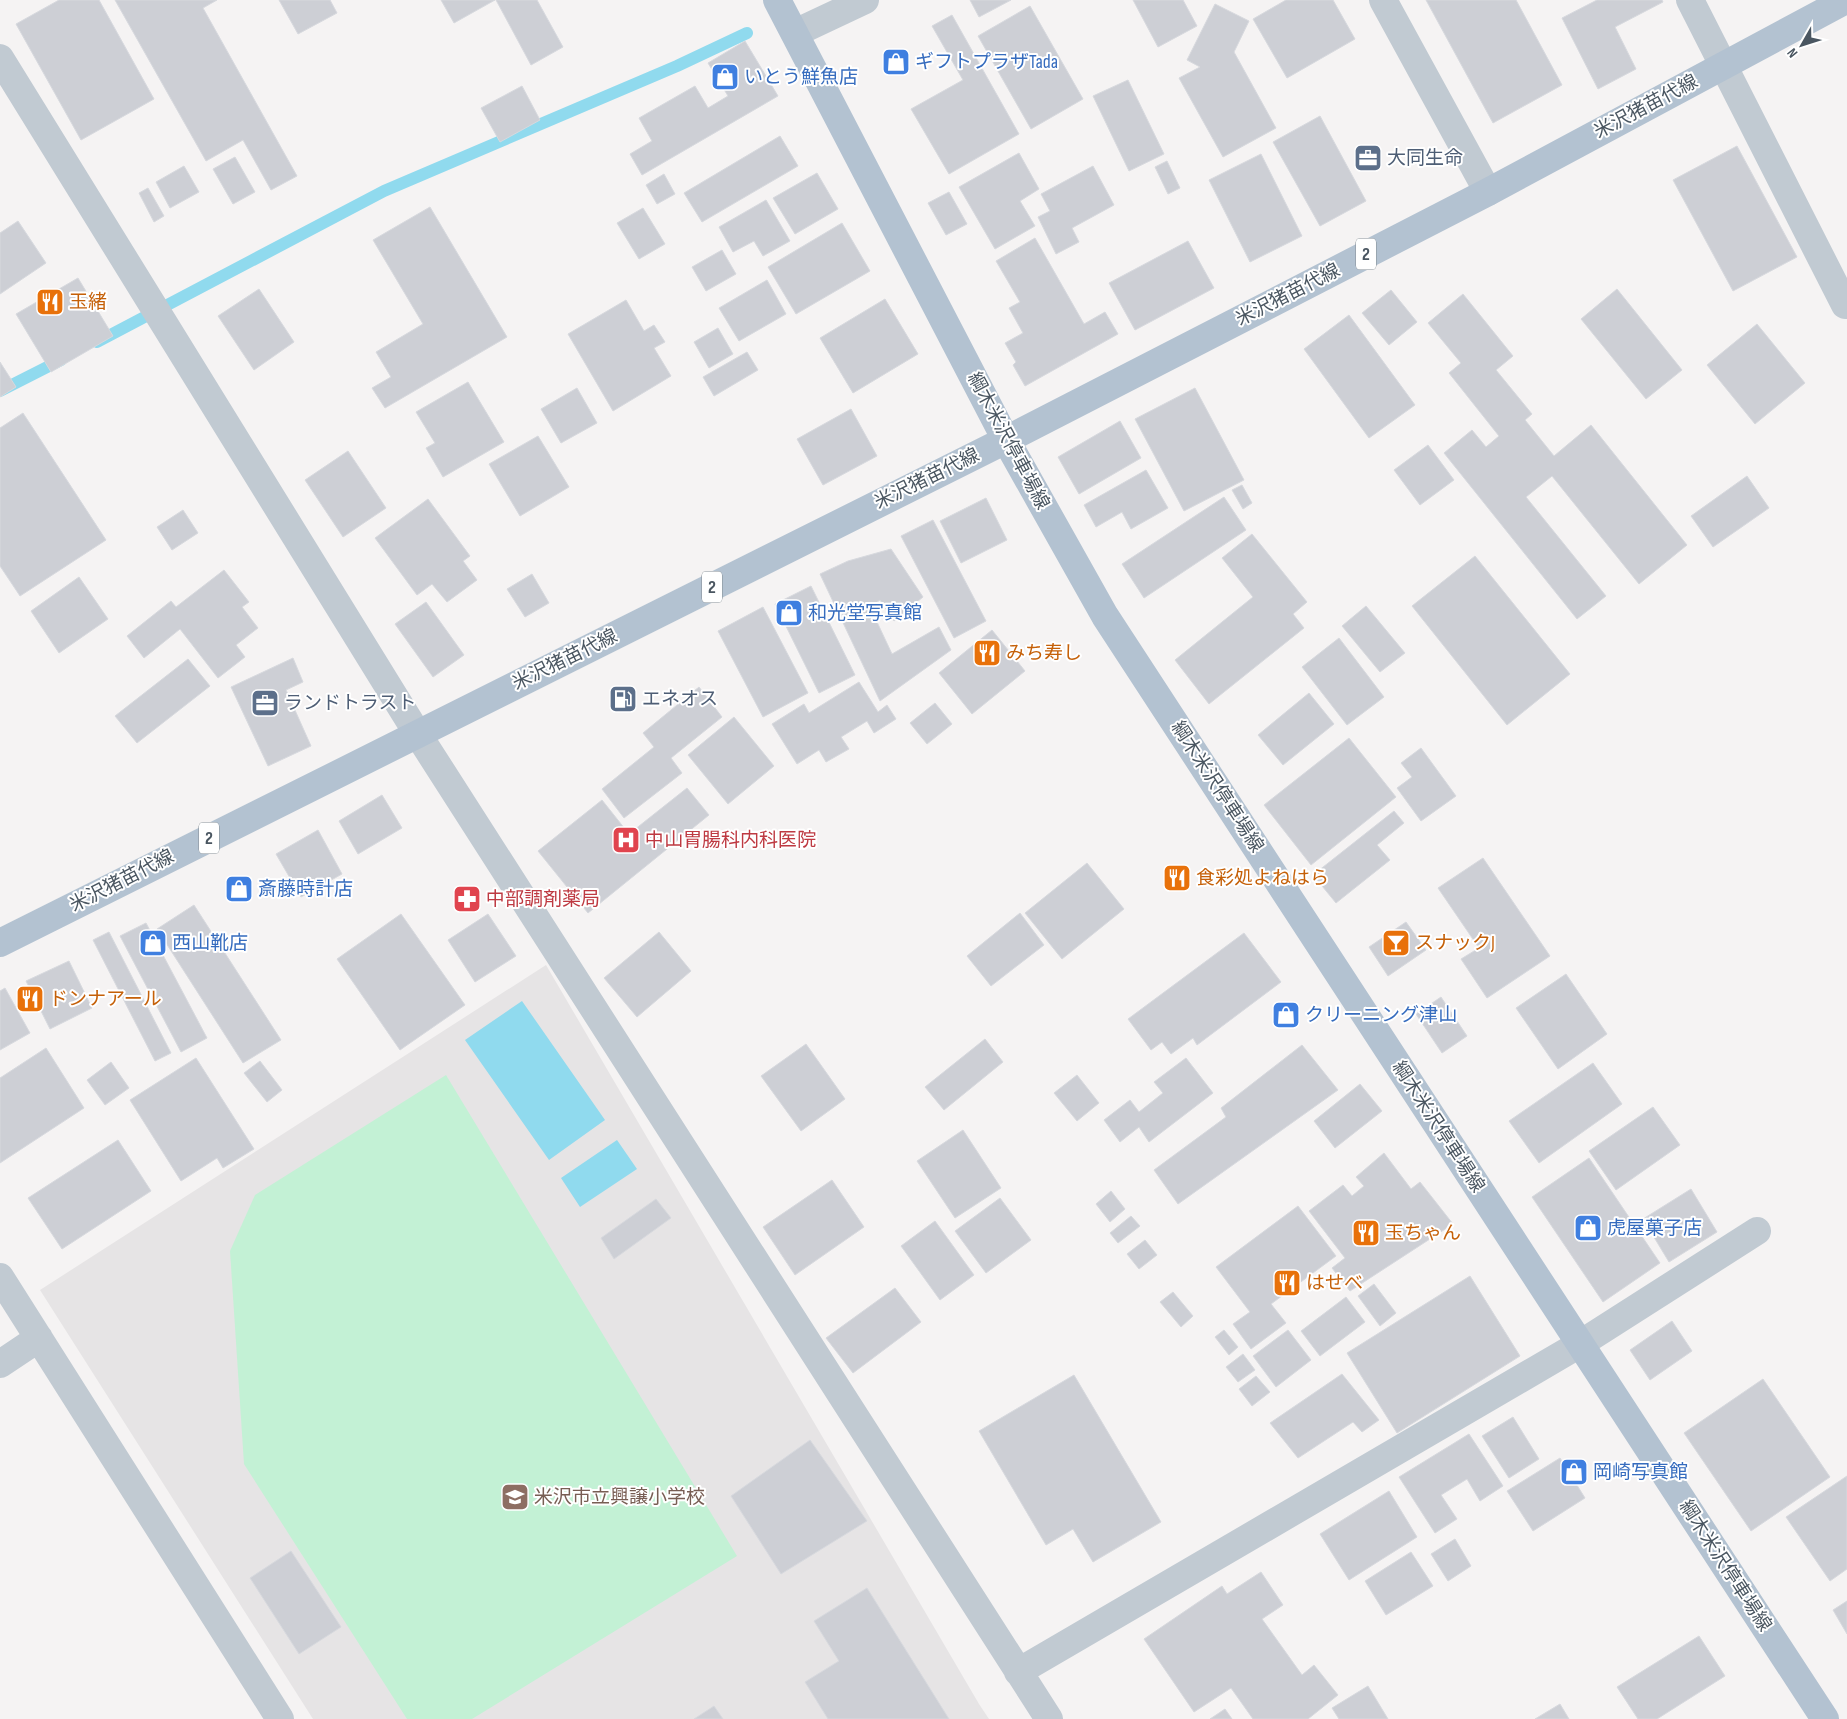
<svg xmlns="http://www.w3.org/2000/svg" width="1847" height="1719" font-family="'Sofia Sans Condensed','Noto Sans JP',sans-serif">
<rect width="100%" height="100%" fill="#f5f3f3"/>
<path fill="#e6e4e5" d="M 546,965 L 979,1704 L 989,1719 L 313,1719 L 40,1290 Z"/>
<path fill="#c3f1d5" d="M 446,1075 L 737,1556 L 472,1719 L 407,1719 L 244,1464 L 230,1251 L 255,1195 Z"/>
<path fill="#90daee" d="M 522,1001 L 605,1120 L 549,1160 L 465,1040 Z
M 617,1140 L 637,1169 L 580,1207 L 561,1178 Z"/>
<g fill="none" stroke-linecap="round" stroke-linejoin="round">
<path stroke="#90daee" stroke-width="12" d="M 97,342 L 384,191 L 677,66 L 747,33
M 0,391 L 61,360"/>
</g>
<path fill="#cdcfd5" stroke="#d7d9de" d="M 59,0 L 99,0 L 154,99 L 81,140 L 16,24 Z
M 115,0 L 217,0 L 203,8 L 297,176 L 271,190 L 243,140 L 206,161 Z
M 279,0 L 330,0 L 337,13 L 298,34 Z
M 441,0 L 495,0 L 454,23 Z
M 496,0 L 537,0 L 563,47 L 531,65 Z
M 970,0 L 1011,0 L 979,17 Z
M 1133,0 L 1183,0 L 1197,26 L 1158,47 Z
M 1286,0 L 1333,0 L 1355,39 L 1287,78 L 1253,19 Z
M 1426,0 L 1516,0 L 1562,85 L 1493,123 Z
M 1597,0 L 1662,0 L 1663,2 L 1615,27 L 1636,69 L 1598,89 L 1562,18 Z
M 1215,4 L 1249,21 L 1234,52 L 1276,128 L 1223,157 L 1179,78 L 1200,67 L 1187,60 Z
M 1030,6 L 1083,99 L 1031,129 L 978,36 Z
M 952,15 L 1019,134 L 949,174 L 911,109 L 963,80 L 932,26 Z
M 745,41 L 778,96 L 642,175 L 630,154 L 652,141 L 639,118 L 695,86 L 708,108 L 728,96 L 708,63 Z
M 1128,80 L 1164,154 L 1129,171 L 1093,96 Z
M 522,86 L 540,120 L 500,142 L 481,108 Z
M 1320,116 L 1366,201 L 1320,226 L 1273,142 Z
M 780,136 L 798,166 L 702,222 L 684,193 Z
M 1737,146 L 1797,257 L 1733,291 L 1673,180 Z
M 1019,153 L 1039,189 L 1020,201 L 1035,226 L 995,249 L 959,187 Z
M 1261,154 L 1302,236 L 1250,262 L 1209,180 Z
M 235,157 L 255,192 L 233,204 L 213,169 Z
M 1167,161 L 1180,188 L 1168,194 L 1155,167 Z
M 184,166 L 199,192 L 170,208 L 156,182 Z
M 1093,166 L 1114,205 L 1072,228 L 1079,242 L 1056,254 L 1038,217 L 1050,211 L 1041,194 Z
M 817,173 L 838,209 L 795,234 L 773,198 Z
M 664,174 L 675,194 L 657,204 L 646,185 Z
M 148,188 L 164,216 L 154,222 L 139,193 Z
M 949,192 L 967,224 L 946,235 L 928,203 Z
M 766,200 L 790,241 L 763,256 L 754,241 L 733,252 L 719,227 Z
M 430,207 L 507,337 L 385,408 L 372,388 L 391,377 L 376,352 L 423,324 L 373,240 Z
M 643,208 L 665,244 L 639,259 L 617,223 Z
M 18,221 L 46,263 L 0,294 L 0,233 Z
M 842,223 L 870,271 L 796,314 L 768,267 Z
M 1035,238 L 1084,324 L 1105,312 L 1118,334 L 1025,386 L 1013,365 L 1016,362 L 1005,343 L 1023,333 L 1009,308 L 1020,302 L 996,261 Z
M 1188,241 L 1214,288 L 1135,330 L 1109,283 Z
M 722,250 L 736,274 L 706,291 L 692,267 Z
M 78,278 L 113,336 L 51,372 L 16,314 Z
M 767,280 L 786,314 L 739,341 L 719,308 Z
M 259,289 L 294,342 L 254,370 L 218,316 Z
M 1617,289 L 1682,370 L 1646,399 L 1581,319 Z
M 1391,290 L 1417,322 L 1389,345 L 1362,313 Z
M 1463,294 L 1513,356 L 1496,370 L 1532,414 L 1525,420 L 1554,456 L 1591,425 L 1687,545 L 1639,584 L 1552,476 L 1526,497 L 1606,596 L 1577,619 L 1444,453 L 1472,430 L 1486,447 L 1499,436 L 1449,373 L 1461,363 L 1428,323 Z
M 885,299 L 918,354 L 853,393 L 820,338 Z
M 626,300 L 644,331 L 654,325 L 665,342 L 654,348 L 671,376 L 613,411 L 568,334 Z
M 1349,315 L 1415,405 L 1369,438 L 1304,349 Z
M 1757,324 L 1805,383 L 1755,424 L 1707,365 Z
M 718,328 L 733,354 L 709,368 L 694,342 Z
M 747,352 L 758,370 L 714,396 L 703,377 Z
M 0,362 L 16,387 L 0,397 Z
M 468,382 L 504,442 L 443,477 L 426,448 L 435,443 L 416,412 Z
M 577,388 L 597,423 L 561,443 L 541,409 Z
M 1195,388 L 1244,480 L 1184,511 L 1135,419 Z
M 851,409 L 877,456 L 823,485 L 797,439 Z
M 23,413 L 106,540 L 20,596 L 0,566 L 0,428 Z
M 1120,421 L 1141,458 L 1079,494 L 1058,457 Z
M 538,436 L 569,487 L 520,516 L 489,464 Z
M 1428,445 L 1454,480 L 1420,505 L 1394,470 Z
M 348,451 L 386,508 L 343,537 L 305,480 Z
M 1146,470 L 1168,508 L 1131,529 L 1122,512 L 1096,527 L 1084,505 Z
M 1747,476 L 1769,508 L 1713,547 L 1691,516 Z
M 1242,485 L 1252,503 L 1243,509 L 1232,490 Z
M 1224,497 L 1246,530 L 1144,598 L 1122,564 Z
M 986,498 L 1007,540 L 961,563 L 940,521 Z
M 428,499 L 470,556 L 463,561 L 477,580 L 447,602 L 432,584 L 417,595 L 375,538 Z
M 183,510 L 198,533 L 172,550 L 157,527 Z
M 933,520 L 986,621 L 954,638 L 901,536 Z
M 1252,534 L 1307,602 L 1293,614 L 1304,628 L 1209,704 L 1175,660 L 1253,597 L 1222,558 Z
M 891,549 L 923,597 L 894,621 L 880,600 L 870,607 L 892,654 L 939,627 L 951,650 L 880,701 L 820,574 L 848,561 Z
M 1475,556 L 1570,674 L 1507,725 L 1412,606 Z
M 224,570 L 249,602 L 242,607 L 258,628 L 236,645 L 245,657 L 218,678 L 180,629 L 144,658 L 127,636 L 171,601 L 176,607 Z
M 532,574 L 549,603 L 525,617 L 507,589 Z
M 79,577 L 108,619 L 59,653 L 31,611 Z
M 811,586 L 855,675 L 819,693 L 775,604 Z
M 426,602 L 464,655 L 433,677 L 395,624 Z
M 1366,606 L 1405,653 L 1380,672 L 1342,626 Z
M 763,607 L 808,693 L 763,717 L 718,631 Z
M 992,630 L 1025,671 L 972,714 L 939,673 Z
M 1339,638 L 1384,697 L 1347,725 L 1302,667 Z
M 293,658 L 303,682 L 286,690 L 311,746 L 268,766 L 231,687 Z
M 188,659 L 210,686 L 137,743 L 115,716 Z
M 859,682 L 878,712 L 887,705 L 896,719 L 874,733 L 867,721 L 841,737 L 849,749 L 826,762 L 819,750 L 797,764 L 772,724 L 804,704 L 809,713 Z
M 699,687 L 722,717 L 671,758 L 682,773 L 624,818 L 602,789 L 654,747 L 643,733 Z
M 1309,693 L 1334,724 L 1283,765 L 1258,735 Z
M 935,703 L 952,724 L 927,744 L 910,723 Z
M 734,717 L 774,766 L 728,804 L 688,755 Z
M 1349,738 L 1396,797 L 1311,865 L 1264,805 Z
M 1421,748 L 1456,796 L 1421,821 L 1397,788 L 1412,777 L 1401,763 Z
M 687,788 L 709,815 L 588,913 L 538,851 L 602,800 L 629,834 Z
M 382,795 L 402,828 L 358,854 L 339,821 Z
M 1394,811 L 1404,823 L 1377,845 L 1390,860 L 1336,903 L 1313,875 Z
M 318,830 L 342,874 L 301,897 L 276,854 Z
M 1483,858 L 1550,956 L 1487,998 L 1461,959 L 1479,948 L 1438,888 Z
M 1087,863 L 1124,909 L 1062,959 L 1025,913 Z
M 194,905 L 281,1040 L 243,1063 L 157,929 Z
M 1020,913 L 1044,945 L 991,986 L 967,956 Z
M 401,914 L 465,1005 L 400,1050 L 337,959 Z
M 488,914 L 516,956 L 475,982 L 448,940 Z
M 1406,922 L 1426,950 L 1388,976 L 1369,947 Z
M 146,923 L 207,1038 L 181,1052 L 120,936 Z
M 109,932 L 171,1053 L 155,1061 L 93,940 Z
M 659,932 L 691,971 L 637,1017 L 604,978 Z
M 1244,933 L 1281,982 L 1197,1045 L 1193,1038 L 1171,1054 L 1162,1042 L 1151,1050 L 1128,1019 Z
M 69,961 L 92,1008 L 50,1029 L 26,981 Z
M 1566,974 L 1607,1034 L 1558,1069 L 1516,1008 Z
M 5,988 L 30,1033 L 0,1050 L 0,991 Z
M 1441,997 L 1467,1036 L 1442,1053 L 1416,1014 Z
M 985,1039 L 1003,1062 L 944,1110 L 925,1087 Z
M 806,1044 L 845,1099 L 801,1131 L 761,1076 Z
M 1302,1045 L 1338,1090 L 1178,1204 L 1154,1170 L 1226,1117 L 1221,1108 Z
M 46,1048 L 84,1108 L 0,1163 L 0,1078 Z
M 196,1058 L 254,1149 L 223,1168 L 217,1158 L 181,1181 L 130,1100 Z
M 1186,1058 L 1213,1093 L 1149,1142 L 1139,1127 L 1120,1142 L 1104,1120 L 1130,1100 L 1139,1112 L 1163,1093 L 1154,1082 Z
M 260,1061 L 282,1090 L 267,1102 L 244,1073 Z
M 111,1062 L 129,1088 L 105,1105 L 87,1080 Z
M 1593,1063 L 1622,1104 L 1539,1163 L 1509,1121 Z
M 1077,1075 L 1099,1103 L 1077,1121 L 1054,1093 Z
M 1360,1084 L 1382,1111 L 1335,1148 L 1314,1121 Z
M 1653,1107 L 1680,1145 L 1616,1190 L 1589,1151 Z
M 963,1130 L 1001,1188 L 955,1218 L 917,1161 Z
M 118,1140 L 151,1191 L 62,1249 L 28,1198 Z
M 1384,1153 L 1411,1189 L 1420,1182 L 1453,1224 L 1350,1291 L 1332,1268 L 1345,1258 L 1309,1211 L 1343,1185 L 1352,1196 L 1364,1186 L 1356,1177 Z
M 1589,1158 L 1660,1263 L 1603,1302 L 1532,1197 Z
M 832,1180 L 864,1227 L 795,1275 L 763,1227 Z
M 1691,1189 L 1717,1232 L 1669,1262 L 1643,1219 Z
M 1111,1191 L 1125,1209 L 1110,1222 L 1096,1204 Z
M 1000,1198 L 1031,1240 L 986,1273 L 955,1231 Z
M 656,1199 L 671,1218 L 614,1259 L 601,1238 Z
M 1298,1206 L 1336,1256 L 1271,1304 L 1286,1323 L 1251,1349 L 1233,1324 L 1250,1312 L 1216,1267 Z
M 1131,1216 L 1140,1226 L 1118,1243 L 1110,1233 Z
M 935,1221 L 974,1275 L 940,1300 L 901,1246 Z
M 1145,1240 L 1157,1255 L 1139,1269 L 1127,1254 Z
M 1470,1276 L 1520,1356 L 1397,1433 L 1347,1353 Z
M 1374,1284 L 1396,1313 L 1380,1326 L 1358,1296 Z
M 895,1288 L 921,1322 L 853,1373 L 826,1338 Z
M 1173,1292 L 1193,1316 L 1181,1327 L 1160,1302 Z
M 1346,1297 L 1365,1322 L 1320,1356 L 1301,1331 Z
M 1672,1321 L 1692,1351 L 1650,1380 L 1630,1350 Z
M 1224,1330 L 1238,1347 L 1229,1355 L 1215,1337 Z
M 1288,1330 L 1311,1360 L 1276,1387 L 1253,1356 Z
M 1243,1354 L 1255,1370 L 1238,1382 L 1226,1367 Z
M 1342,1374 L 1379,1420 L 1362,1432 L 1353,1422 L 1298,1458 L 1270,1423 Z
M 1074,1375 L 1161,1522 L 1093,1562 L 1073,1529 L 1046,1545 L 979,1431 Z
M 1256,1376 L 1270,1392 L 1252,1406 L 1239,1389 Z
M 1763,1379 L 1830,1477 L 1751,1531 L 1684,1433 Z
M 1513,1417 L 1539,1459 L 1509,1478 L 1482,1436 Z
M 1469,1434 L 1503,1486 L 1480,1501 L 1467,1479 L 1441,1495 L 1457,1519 L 1435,1533 L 1399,1477 Z
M 810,1440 L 867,1521 L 781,1574 L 731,1496 Z
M 1560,1458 L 1585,1498 L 1533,1531 L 1507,1491 Z
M 1847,1476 L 1847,1569 L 1830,1581 L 1786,1517 Z
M 1389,1491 L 1417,1537 L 1349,1580 L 1320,1534 Z
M 1455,1539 L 1471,1566 L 1448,1581 L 1431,1554 Z
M 291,1551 L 341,1627 L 299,1654 L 250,1578 Z
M 1411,1552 L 1433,1586 L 1386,1615 L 1365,1581 Z
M 1261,1572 L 1283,1605 L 1262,1619 L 1302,1675 L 1314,1665 L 1338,1695 L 1308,1719 L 1253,1719 L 1231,1688 L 1194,1712 L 1144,1639 L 1222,1586 L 1227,1594 Z
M 867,1588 L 949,1719 L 828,1719 L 805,1682 L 839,1661 L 814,1621 Z
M 1847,1601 L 1847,1634 L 1833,1610 Z
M 1699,1636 L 1725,1676 L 1657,1719 L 1638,1719 L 1617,1687 Z
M 1368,1686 L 1388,1719 L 1339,1719 L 1332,1708 Z
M 1560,1704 L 1569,1719 L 1535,1719 Z
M 714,1706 L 723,1719 L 694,1719 Z
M 1225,1709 L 1232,1719 L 1210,1719 Z"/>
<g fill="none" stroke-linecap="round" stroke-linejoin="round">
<path stroke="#c1cad2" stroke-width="28" d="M 1383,0 L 1488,192
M 1690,0 L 1845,305
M 795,33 L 865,0
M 0,58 L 417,733 L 1049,1719
M 0,1277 L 280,1719
M 0,1364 L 39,1338
M 1018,1672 L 1580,1344 L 1757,1231"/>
<path stroke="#b3c2d1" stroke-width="28" d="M 777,0 L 1006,440 L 1105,616 L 1825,1719
M 0,943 L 1006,440 L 1488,192 L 1846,0"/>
</g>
<defs>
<symbol id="shop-square" viewBox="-11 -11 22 22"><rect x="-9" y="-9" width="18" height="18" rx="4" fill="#3f7fe0" stroke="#fff"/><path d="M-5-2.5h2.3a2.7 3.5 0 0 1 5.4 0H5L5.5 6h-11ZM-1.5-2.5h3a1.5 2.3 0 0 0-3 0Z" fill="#fff"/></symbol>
<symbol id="office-square" viewBox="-11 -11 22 22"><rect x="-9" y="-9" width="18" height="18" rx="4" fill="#5c6f8a" stroke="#fff"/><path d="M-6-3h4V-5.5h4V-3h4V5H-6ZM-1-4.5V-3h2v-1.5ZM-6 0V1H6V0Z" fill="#fff"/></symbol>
<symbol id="restaurant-square" viewBox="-11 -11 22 22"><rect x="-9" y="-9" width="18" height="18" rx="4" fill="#e8710a" stroke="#fff"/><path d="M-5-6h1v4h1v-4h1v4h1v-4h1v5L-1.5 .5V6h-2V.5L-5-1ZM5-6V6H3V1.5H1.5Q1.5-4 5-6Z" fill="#fff"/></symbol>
<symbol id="fuel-square" viewBox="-11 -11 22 22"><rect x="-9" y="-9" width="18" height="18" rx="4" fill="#5c6f8a" stroke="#fff"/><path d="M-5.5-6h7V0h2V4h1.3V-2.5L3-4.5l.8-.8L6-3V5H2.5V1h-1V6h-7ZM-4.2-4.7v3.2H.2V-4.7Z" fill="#fff"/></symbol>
<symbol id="hospital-square" viewBox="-11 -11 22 22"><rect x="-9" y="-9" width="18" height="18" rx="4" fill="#e0444e" stroke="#fff"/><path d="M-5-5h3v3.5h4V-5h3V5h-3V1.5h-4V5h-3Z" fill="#fff"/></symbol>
<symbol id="pharmacy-square" viewBox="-11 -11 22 22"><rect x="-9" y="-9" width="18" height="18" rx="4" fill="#e0444e" stroke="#fff"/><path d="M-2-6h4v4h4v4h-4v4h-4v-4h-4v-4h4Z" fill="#fff"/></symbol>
<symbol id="bar-square" viewBox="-11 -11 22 22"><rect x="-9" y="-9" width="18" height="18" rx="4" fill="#e8710a" stroke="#fff"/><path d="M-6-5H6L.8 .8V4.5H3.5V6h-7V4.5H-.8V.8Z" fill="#fff"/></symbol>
<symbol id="school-square" viewBox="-11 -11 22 22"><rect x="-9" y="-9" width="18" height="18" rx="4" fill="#8d6e63" stroke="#fff"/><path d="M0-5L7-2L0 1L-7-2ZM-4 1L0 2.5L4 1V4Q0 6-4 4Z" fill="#fff"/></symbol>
</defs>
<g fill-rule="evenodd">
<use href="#shop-square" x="880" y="46" width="32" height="32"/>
<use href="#shop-square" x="709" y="61" width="32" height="32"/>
<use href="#office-square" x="1352" y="142" width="32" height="32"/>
<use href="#restaurant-square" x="34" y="286" width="32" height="32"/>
<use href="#shop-square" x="773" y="597" width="32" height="32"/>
<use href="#restaurant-square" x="971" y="637" width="32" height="32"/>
<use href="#fuel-square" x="607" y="683" width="32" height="32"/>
<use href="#office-square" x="249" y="687" width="32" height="32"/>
<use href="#hospital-square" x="610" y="824" width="32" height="32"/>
<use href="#restaurant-square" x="1161" y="862" width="32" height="32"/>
<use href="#shop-square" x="223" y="873" width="32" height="32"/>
<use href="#pharmacy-square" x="451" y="883" width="32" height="32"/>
<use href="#shop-square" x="137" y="927" width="32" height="32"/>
<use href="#bar-square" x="1380" y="927" width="32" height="32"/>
<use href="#restaurant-square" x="14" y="983" width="32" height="32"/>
<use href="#shop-square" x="1270" y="999" width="32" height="32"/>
<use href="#shop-square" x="1572" y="1212" width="32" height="32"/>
<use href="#restaurant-square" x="1350" y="1217" width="32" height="32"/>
<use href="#restaurant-square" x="1271" y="1267" width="32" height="32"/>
<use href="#shop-square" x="1558" y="1456" width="32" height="32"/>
<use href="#school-square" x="499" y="1481" width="32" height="32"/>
</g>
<g text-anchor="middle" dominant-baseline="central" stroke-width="4" stroke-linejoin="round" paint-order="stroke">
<g fill="#fff" stroke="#808990" stroke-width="1">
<rect x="1356" y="238.5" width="20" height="31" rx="4"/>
<rect x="702" y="571.5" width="20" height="31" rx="4"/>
<rect x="199" y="822.5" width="20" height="31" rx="4"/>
</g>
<g font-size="18" font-weight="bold" fill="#4a5661">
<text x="1366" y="254">2</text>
<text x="712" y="587">2</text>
<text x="209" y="838">2</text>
</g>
<g font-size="19" fill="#366cbe" stroke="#fff" text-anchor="start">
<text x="915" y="62">ギフトプラザTada</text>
<text x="744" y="77">いとう鮮魚店</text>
<text x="808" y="613">和光堂写真館</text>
<text x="258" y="889">斎藤時計店</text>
<text x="172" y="943">西山靴店</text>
<text x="1305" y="1015">クリーニング津山</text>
<text x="1607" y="1228">虎屋菓子店</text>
<text x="1593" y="1472">岡崎写真館</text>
</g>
<g font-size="19" fill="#4a5661" stroke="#fff">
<text transform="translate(1646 107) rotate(-28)">米沢猪苗代線</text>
<text transform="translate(1288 295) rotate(-27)">米沢猪苗代線</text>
<text transform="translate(1008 441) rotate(62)">綱木米沢停車場線</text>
<text transform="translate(927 479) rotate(-26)">米沢猪苗代線</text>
<text transform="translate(565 660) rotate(-26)">米沢猪苗代線</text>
<text transform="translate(1217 787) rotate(57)">綱木米沢停車場線</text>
<text transform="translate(122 881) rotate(-27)">米沢猪苗代線</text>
<text transform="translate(1438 1127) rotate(57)">綱木米沢停車場線</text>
<text transform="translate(1725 1566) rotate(57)">綱木米沢停車場線</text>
</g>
<g font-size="19" fill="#4e5e75" stroke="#fff" text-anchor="start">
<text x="1387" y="158">大同生命</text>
<text x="642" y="699">エネオス</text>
<text x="284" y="703">ランドトラスト</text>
</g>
<g font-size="19" fill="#c56008" stroke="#fff" text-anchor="start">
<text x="69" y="302">玉緒</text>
<text x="1006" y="653">みち寿し</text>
<text x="1196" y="878">食彩処よねはら</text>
<text x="1415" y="943">スナックJ</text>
<text x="49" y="999">ドンナアール</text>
<text x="1385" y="1233">玉ちゃん</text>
<text x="1306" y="1283">はせべ</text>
</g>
<g font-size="19" fill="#be3a42" stroke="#fff" text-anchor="start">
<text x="645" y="840">中山胃腸科内科医院</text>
<text x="486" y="899">中部調剤薬局</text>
</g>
<g font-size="19" fill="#785e54" stroke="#fff" text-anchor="start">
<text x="534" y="1497">米沢市立興譲小学校</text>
</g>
</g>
<g transform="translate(1802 45) rotate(231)" stroke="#ffffff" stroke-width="4" paint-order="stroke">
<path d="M0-4L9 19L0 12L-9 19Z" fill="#4a5661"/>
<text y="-8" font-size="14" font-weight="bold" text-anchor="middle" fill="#4a5661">N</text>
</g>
</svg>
